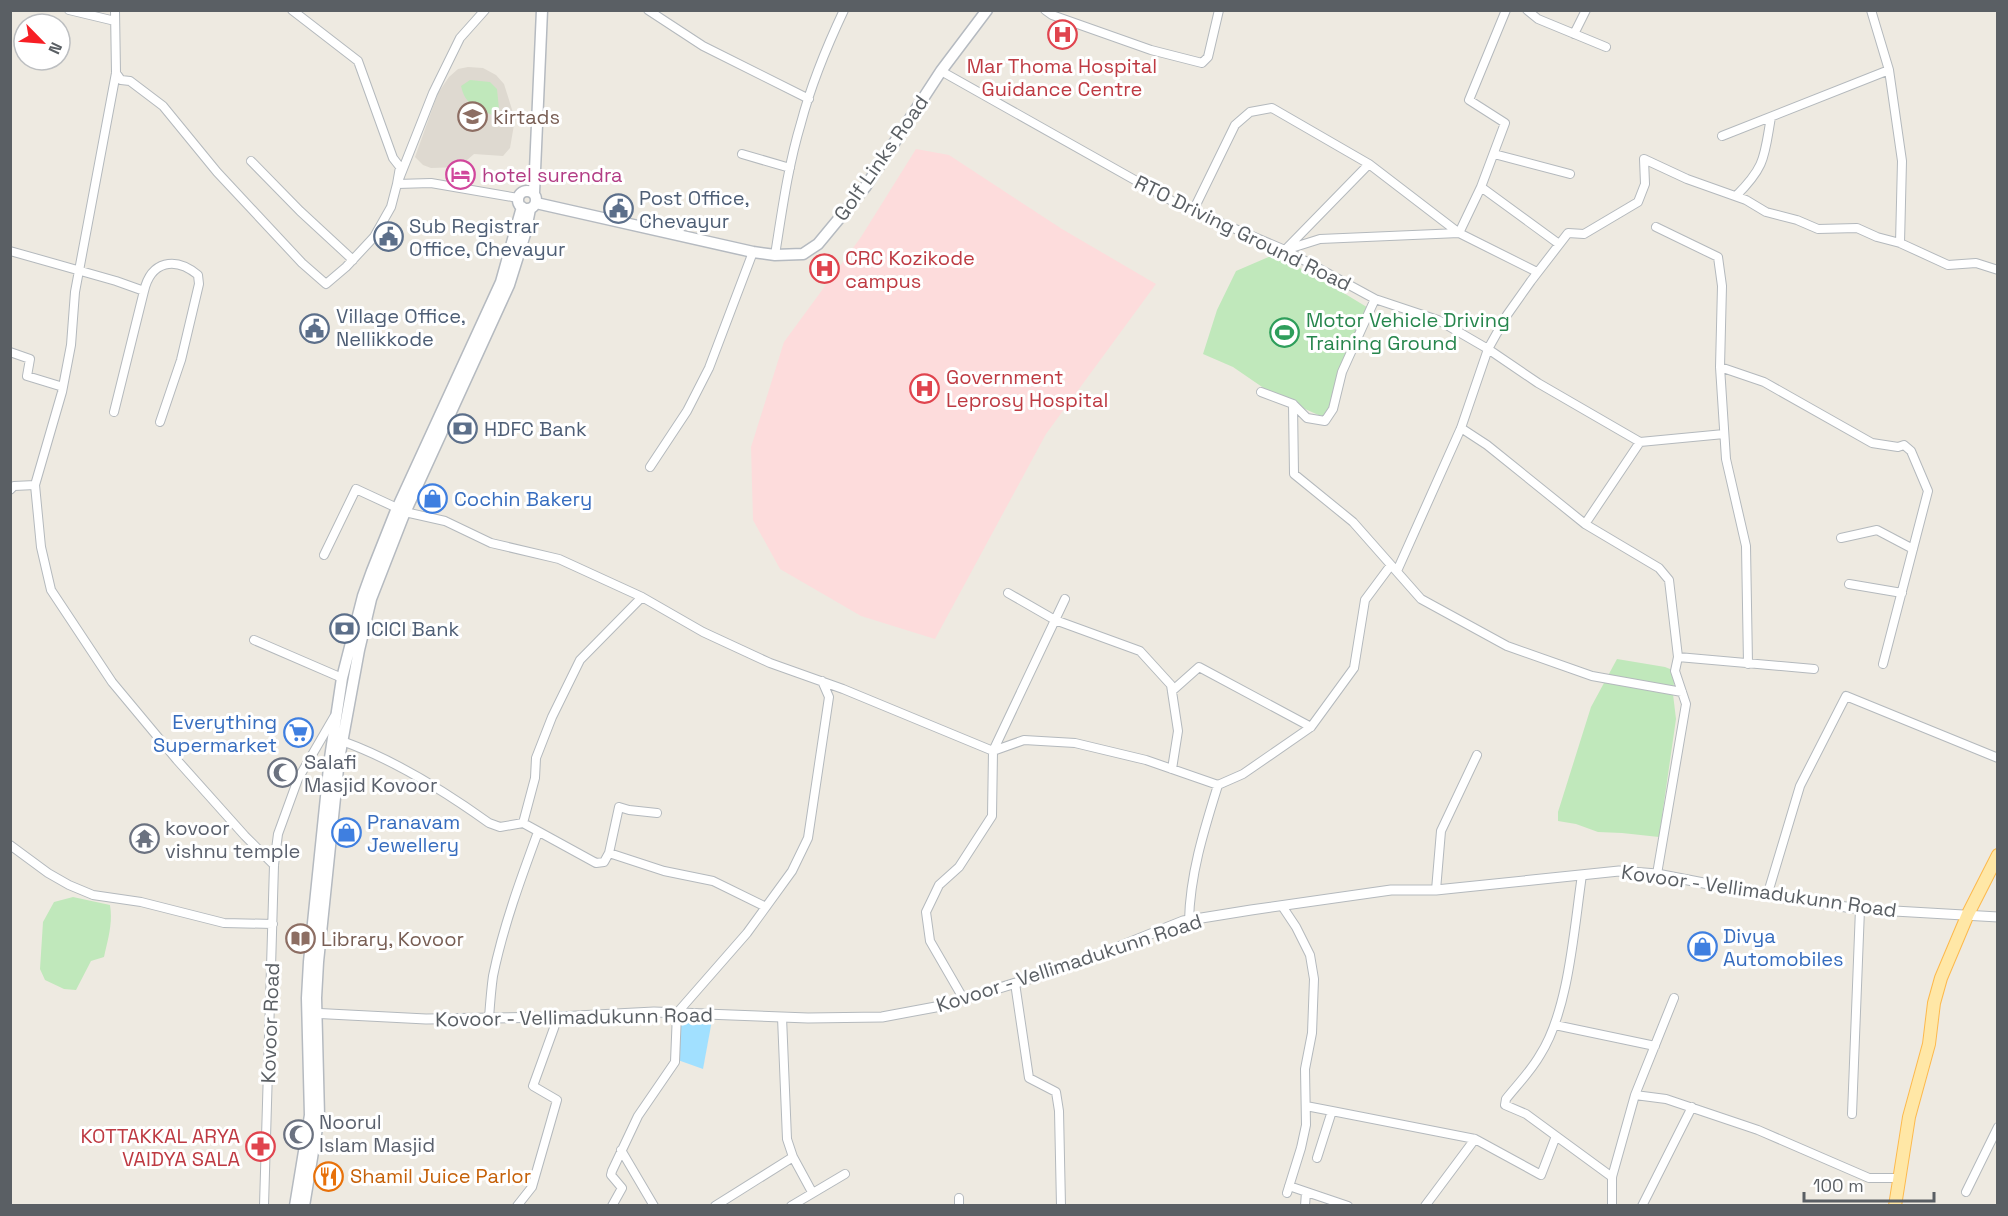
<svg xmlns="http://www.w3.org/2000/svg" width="2008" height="1216" font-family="'Space Grotesk',sans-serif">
<rect width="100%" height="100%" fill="#eeeae1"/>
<path fill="#ded9d0" d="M 468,67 L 483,68 L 496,75 L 504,84 L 515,119 L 510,148 L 503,156 L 474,154 L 466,161 L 463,167 L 431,168 L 423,165 L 415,157 L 438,93 L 449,77 L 458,69 Z"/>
<path fill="#fddcdc" d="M 916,149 L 949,155 L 1062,229 L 1156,284 L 1046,434 L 935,639 L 861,616 L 780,569 L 753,520 L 751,447 L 784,342 L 861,237 Z"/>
<path fill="#c0e8bb" d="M 470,80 L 490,82 L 497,89 L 499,109 L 492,115 C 476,107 465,105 461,86 Z
M 1273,255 L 1314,275 L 1370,309 L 1325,418 L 1274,395 L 1233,367 L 1203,354 L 1217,310 L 1236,271 Z
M 1617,659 L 1665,667 L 1675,671 L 1673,694 L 1676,719 L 1659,837 L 1622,833 L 1598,832 L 1576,824 L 1558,821 L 1558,812 L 1591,707 Z
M 73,897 L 110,905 C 113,923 108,939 104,957 L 91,961 L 76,990 L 64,989 L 45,980 L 40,969 L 43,922 L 54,902 Z"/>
<path fill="#a1e0ff" d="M 712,1020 L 703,1069 L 675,1059 L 675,1021 Z"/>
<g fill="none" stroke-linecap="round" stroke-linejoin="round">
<defs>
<path id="minor" d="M 69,10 L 115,21
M 115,10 L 116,73 L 75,292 L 71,345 L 62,392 L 35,485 L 41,547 L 51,590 L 112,682 L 177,760 L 245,836 L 274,865
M 292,10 L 358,61 L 393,158 L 400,167 L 397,184 L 431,183 L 518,198
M 648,10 L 703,46 L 809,99
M 1045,10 L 1052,15 L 1151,50 L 1202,63 L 1208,57 L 1219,10
M 1527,10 L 1538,19 L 1606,47
M 1871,10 L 1889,70 L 1902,161 L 1900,243
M 1574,34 L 1586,10
M 941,71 L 1181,206 L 1285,250 L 1375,299 L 1438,320 L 1488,349 L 1538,383 L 1640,442 L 1585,524
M 116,73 L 121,80 L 130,81 L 163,106 L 217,172 L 302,263 L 326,284 L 346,267 L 374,237 L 391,207 L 397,184 L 433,93 L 460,38 L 485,10
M 1722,136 L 1889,70
M 742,154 L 790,168
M 1494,154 L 1570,174
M 251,161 L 300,211 L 353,260
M 1481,187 L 1505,123 L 1469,100 L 1506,10
M 1736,196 C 1766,166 1764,157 1771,117
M 1193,211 L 1235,125 L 1250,112 L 1272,108 L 1369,164 L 1459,233 L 1481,187 L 1559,244
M 1656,227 L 1718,257 L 1722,286 L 1720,367 L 1726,459 L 1746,546 L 1748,664
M 1286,249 L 1369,164
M 1285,250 L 1320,239 L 1459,233 L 1537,272
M 10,251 L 116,281 L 144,291 C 151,261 175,256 198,275 L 199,284 L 181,360 L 160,422
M 775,255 C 782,211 788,166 801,123 C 811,85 827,46 844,10
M 10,352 L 30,359 L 27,376 L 63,387
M 1720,367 L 1764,382 L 1872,443 L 1898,447 L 1904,445 L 1911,451 L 1928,491 L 1883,664
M 1261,392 L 1293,404 L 1307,418 L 1325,421 L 1333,409 L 1342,372 L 1375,299
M 1293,404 L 1294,474 L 1353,522 L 1421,599 L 1507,646 L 1592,676 L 1682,692
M 114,412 L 144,291
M 1461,428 L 1487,445 L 1585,524 L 1659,568 L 1669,580 L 1678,657
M 1640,442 L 1724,434
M 650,467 L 687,411 L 709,368 L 753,252
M 10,490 L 14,486 L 35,485
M 405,512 L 445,521 L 491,543 L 559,559 L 642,597 L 703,632 L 770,663 L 843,689 L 993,751 L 1065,599
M 1841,538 L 1877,530 L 1913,549
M 324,555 L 356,489 L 397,508
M 1397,571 L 1461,428 L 1488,349 L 1507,315 L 1531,281 L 1568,233 L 1584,234 L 1638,202 L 1645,184 L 1644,159 L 1687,179 L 1746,200 L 1766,212 L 1797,220 L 1818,229 L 1857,228 L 1877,237 L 1900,243 L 1948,265 L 1976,263 L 1998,270
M 1849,584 L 1902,593
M 1008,593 L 1055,620 L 1140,651 L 1171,685 L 1178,731 L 1172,769
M 254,640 L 342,678
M 1172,691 L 1199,667 L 1311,727
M 342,741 C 395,760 443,790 489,823 L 500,827 L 523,823 L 596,863 L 604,862 L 609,853 L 619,807 L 629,810 L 657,813
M 523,823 L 535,778 L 536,758 L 552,717 L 580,660 L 642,597
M 10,845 L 48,873 L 69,885 L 93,895 L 141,902 L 224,923 L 273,924
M 609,853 L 664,871 L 713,881 L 766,907
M 1657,874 L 1686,704 L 1675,671 L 1678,657 L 1814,669
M 1436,890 L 1441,831 L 1477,755
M 1767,896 L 1800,786 L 1846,696 L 1998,758
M 1282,906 L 1296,927 L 1310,955 L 1314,979 L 1312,1033 L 1305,1069 L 1306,1125 L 1301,1148 L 1287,1193
M 1189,921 C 1190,874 1204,830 1218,785
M 1015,983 L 1029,1078 L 1056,1092 L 1059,1111 L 1061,1206
M 963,998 L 930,941 L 926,912 L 939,885 L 959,867 L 992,816 L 993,751 L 1024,740 L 1075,743 L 1146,760 L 1218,785 L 1243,774 L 1311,727 L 1354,668 L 1365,600 L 1391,565
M 782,1017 L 787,1139 L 793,1157 L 812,1192
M 489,1018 C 490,1004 491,990 493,976 C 503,927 521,878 538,832
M 1555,1025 L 1655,1046
M 1635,1095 L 1674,998
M 1306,1106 L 1332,1111 L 1317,1158
M 1332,1111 L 1475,1139 L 1541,1175 L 1556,1136 L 1526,1114 L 1505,1105 L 1506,1099 C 1517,1085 1531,1071 1540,1055 C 1569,1010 1574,928 1582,875
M 1852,1114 L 1860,909
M 1556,1136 L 1612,1177
M 621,1150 L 654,1206
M 1289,1186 L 1348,1206
M 1966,1192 L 1998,1127
M 959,1198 L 959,1206
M 264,1206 L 274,865 L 278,834 L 298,779 L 334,717
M 517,1206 L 532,1187 L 557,1100 L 533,1086 L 558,1017
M 612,1206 L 622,1188 L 611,1175 L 612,1171 L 638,1116 L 675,1062 L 677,1013 L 747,933 L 792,871 L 808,838 L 829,697 L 822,681
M 715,1206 L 793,1157
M 791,1206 L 845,1174
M 1305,1206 L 1306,1192
M 1425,1206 L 1475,1139
M 1612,1206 L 1612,1177 L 1635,1095 L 1666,1099 L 1758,1130 L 1869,1178 L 1899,1178
M 1642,1206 L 1692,1107"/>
<path id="tertiary" d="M 310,1013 L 426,1019 L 558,1017 L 654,1012 L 808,1018 L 882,1017 L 941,1006 L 1068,967 L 1183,921 L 1251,910 L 1391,890 L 1436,890 L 1619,871 L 1657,874 L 1776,897 L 1860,909 L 1998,917"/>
<path id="secondary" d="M518 200a9 9 0 1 1 18 0a9 9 0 1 1-18 0Z
M 534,193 L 542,10
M 536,203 L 753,252 L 775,255 L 803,254 L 818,244 L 866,186 L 941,71 L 987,10
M 295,1206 L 310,1115 L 307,998 L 309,962 L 330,758 L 342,678 L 363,596 L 372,571 L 395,513 L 501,282 L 522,207
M 304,1206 L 319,1116 L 316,998 L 318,962 L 339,759 L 359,650 L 371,599 L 403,517 L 509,285 L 525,234 L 530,209"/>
<path id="primary" d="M 1895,1206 L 1909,1117 L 1929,1044 L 1934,1003 L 1941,978 L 1968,914 L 1998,855"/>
</defs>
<use href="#minor" stroke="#b4b9bd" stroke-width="10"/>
<use href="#tertiary" stroke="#b4b9bd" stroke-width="11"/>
<use href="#secondary" stroke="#b5bac0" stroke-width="13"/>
<use href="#primary" stroke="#fdb94c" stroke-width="14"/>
<use href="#minor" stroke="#fff" stroke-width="8"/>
<use href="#tertiary" stroke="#fff" stroke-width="9"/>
<use href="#secondary" stroke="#fff" stroke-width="10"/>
<use href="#primary" stroke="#ffe7a6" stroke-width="12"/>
</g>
<defs>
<symbol id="hospital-ring" viewBox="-11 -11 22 22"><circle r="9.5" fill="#fff" stroke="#e0444e" stroke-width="1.5"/><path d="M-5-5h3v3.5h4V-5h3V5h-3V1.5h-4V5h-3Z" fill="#e0444e"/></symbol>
<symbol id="school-ring" viewBox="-11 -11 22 22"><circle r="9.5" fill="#fff" stroke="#8d6e63" stroke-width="1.5"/><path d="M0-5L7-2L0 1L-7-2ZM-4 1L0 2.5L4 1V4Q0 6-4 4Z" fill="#8d6e63"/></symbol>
<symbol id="hotel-ring" viewBox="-11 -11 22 22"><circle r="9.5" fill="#fff" stroke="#d1479c" stroke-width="1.5"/><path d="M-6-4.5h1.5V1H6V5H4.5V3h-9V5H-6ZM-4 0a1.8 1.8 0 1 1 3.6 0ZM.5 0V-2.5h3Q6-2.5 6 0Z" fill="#d1479c"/></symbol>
<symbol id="civic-ring" viewBox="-11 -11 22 22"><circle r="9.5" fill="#fff" stroke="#5c6f8a" stroke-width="1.5"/><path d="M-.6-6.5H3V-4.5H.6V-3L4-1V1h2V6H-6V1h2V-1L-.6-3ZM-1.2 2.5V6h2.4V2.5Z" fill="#5c6f8a"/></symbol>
<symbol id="stadium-ring" viewBox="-11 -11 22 22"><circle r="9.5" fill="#fff" stroke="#2e9e5b" stroke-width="1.5"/><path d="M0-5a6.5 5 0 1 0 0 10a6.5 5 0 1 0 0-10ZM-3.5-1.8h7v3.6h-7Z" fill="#2e9e5b"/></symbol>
<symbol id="bank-ring" viewBox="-11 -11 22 22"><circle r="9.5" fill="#fff" stroke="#5c6f8a" stroke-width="1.5"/><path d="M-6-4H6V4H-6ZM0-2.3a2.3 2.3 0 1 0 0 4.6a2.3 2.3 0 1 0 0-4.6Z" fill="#5c6f8a"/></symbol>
<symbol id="shop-ring" viewBox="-11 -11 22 22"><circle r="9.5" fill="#fff" stroke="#3f7fe0" stroke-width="1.5"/><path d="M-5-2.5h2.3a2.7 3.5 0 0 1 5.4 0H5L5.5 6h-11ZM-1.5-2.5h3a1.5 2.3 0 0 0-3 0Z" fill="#3f7fe0"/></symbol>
<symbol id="supermarket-ring" viewBox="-11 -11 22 22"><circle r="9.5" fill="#fff" stroke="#3f7fe0" stroke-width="1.5"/><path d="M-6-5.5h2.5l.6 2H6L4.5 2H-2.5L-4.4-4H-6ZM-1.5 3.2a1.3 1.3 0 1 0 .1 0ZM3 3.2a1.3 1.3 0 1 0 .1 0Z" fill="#3f7fe0"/></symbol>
<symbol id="mosque-ring" viewBox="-11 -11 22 22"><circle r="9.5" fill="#fff" stroke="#6b7280" stroke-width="1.5"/><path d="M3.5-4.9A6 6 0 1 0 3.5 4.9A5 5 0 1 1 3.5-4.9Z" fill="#6b7280"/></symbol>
<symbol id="temple-ring" viewBox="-11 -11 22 22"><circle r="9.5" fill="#fff" stroke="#6b7280" stroke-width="1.5"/><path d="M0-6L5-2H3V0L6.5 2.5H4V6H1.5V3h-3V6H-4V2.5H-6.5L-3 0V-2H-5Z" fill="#6b7280"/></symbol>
<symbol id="library-ring" viewBox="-11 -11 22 22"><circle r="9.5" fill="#fff" stroke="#8d6e63" stroke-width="1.5"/><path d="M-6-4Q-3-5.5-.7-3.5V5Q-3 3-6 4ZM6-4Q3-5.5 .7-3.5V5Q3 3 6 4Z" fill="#8d6e63"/></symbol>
<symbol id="pharmacy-ring" viewBox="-11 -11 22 22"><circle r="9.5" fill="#fff" stroke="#e0444e" stroke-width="1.5"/><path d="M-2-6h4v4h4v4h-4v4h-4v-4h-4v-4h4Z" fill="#e0444e"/></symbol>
<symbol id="restaurant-ring" viewBox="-11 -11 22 22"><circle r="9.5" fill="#fff" stroke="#e8710a" stroke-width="1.5"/><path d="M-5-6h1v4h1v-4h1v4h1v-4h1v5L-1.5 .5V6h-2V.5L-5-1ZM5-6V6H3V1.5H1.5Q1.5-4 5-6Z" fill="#e8710a"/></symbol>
</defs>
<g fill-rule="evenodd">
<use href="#hospital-ring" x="1046" y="18" width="33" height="33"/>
<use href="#school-ring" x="456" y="100" width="33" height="33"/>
<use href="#hotel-ring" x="444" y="158" width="33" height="33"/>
<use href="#civic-ring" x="602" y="192" width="33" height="33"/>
<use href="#civic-ring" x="372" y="220" width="33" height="33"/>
<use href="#hospital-ring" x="808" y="252" width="33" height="33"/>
<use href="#civic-ring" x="298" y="312" width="33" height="33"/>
<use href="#stadium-ring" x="1268" y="316" width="33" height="33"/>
<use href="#hospital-ring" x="908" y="372" width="33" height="33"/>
<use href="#bank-ring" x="446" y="412" width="33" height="33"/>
<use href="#shop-ring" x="416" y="482" width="33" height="33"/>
<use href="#bank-ring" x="328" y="612" width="33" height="33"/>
<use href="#supermarket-ring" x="282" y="716" width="33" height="33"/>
<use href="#mosque-ring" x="266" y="756" width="33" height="33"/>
<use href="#shop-ring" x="330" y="816" width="33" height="33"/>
<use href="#temple-ring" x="128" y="822" width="33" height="33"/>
<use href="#library-ring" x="284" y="922" width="33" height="33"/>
<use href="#shop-ring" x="1686" y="930" width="33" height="33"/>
<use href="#mosque-ring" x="282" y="1118" width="33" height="33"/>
<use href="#pharmacy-ring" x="244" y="1130" width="33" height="33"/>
<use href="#restaurant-ring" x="312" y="1160" width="33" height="33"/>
</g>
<g text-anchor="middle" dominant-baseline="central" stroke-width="6" stroke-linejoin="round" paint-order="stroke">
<g font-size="20" fill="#be3a42" stroke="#fff" text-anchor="start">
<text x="1062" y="66" text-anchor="middle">Mar Thoma Hospital<tspan x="1062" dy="23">Guidance Centre</tspan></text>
<text x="845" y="258">CRC Kozikode<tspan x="845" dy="23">campus</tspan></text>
<text x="946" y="377">Government<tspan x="946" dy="23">Leprosy Hospital</tspan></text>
<text x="240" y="1136" text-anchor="end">KOTTAKKAL ARYA<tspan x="240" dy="23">VAIDYA SALA</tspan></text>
</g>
<g font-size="20" fill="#785e54" stroke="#fff" text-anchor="start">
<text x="493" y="117">kirtads</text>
<text x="321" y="939">Library, Kovoor</text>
</g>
<g font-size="20" fill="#5a5f64" stroke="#fff">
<text transform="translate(881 158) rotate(-55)">Golf Links Road</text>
<text transform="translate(1243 233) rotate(26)">RTO Driving Ground Road</text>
<text transform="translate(1759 891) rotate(8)">Kovoor - Vellimadukunn Road</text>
<text transform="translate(1069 963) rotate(-18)">Kovoor - Vellimadukunn Road</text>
<text transform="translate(574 1017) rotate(-1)">Kovoor - Vellimadukunn Road</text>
<text transform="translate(270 1023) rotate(-88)">Kovoor Road</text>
</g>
<g font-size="20" fill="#b23c85" stroke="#fff" text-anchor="start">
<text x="482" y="175">hotel surendra</text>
</g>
<g font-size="20" fill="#4e5e75" stroke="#fff" text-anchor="start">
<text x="639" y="198">Post Office,<tspan x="639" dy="23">Chevayur</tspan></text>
<text x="409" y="226">Sub Registrar<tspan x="409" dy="23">Office, Chevayur</tspan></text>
<text x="336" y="316">Village Office,<tspan x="336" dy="23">Nellikkode</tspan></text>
<text x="484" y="429">HDFC Bank</text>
<text x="366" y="629">ICICI Bank</text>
</g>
<g font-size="20" fill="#27864d" stroke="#fff" text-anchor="start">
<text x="1306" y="320">Motor Vehicle Driving<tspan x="1306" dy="23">Training Ground</tspan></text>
</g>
<g font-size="20" fill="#366cbe" stroke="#fff" text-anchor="start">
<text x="454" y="499">Cochin Bakery</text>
<text x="277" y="722" text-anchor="end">Everything<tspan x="277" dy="23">Supermarket</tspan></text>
<text x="367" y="822">Pranavam<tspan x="367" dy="23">Jewellery</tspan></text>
<text x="1723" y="936">Divya<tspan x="1723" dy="23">Automobiles</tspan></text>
</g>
<g font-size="20" fill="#5b616d" stroke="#fff" text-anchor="start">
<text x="304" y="762">Salafi<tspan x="304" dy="23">Masjid Kovoor</tspan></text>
<text x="165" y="828">kovoor<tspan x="165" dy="23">vishnu temple</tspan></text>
<text x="319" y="1122">Noorul<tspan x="319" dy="23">Islam Masjid</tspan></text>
</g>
<g font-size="20" fill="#c56008" stroke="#fff" text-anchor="start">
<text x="350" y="1176">Shamil Juice Parlor</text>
</g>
</g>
<rect width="2008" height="1216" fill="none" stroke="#5a5f64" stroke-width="24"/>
<g transform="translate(42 42) rotate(115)"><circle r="28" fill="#ffffff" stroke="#bdbfc1" stroke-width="1.5"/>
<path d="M0-4.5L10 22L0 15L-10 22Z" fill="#f71f25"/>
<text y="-9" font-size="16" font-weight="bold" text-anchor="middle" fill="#5a5f64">N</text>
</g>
<path d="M1804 1192v9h130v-9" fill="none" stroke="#5a5f64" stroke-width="3"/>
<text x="1813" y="1192" font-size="18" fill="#5a5f64" stroke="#ffffff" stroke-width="4.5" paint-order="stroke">100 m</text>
</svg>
